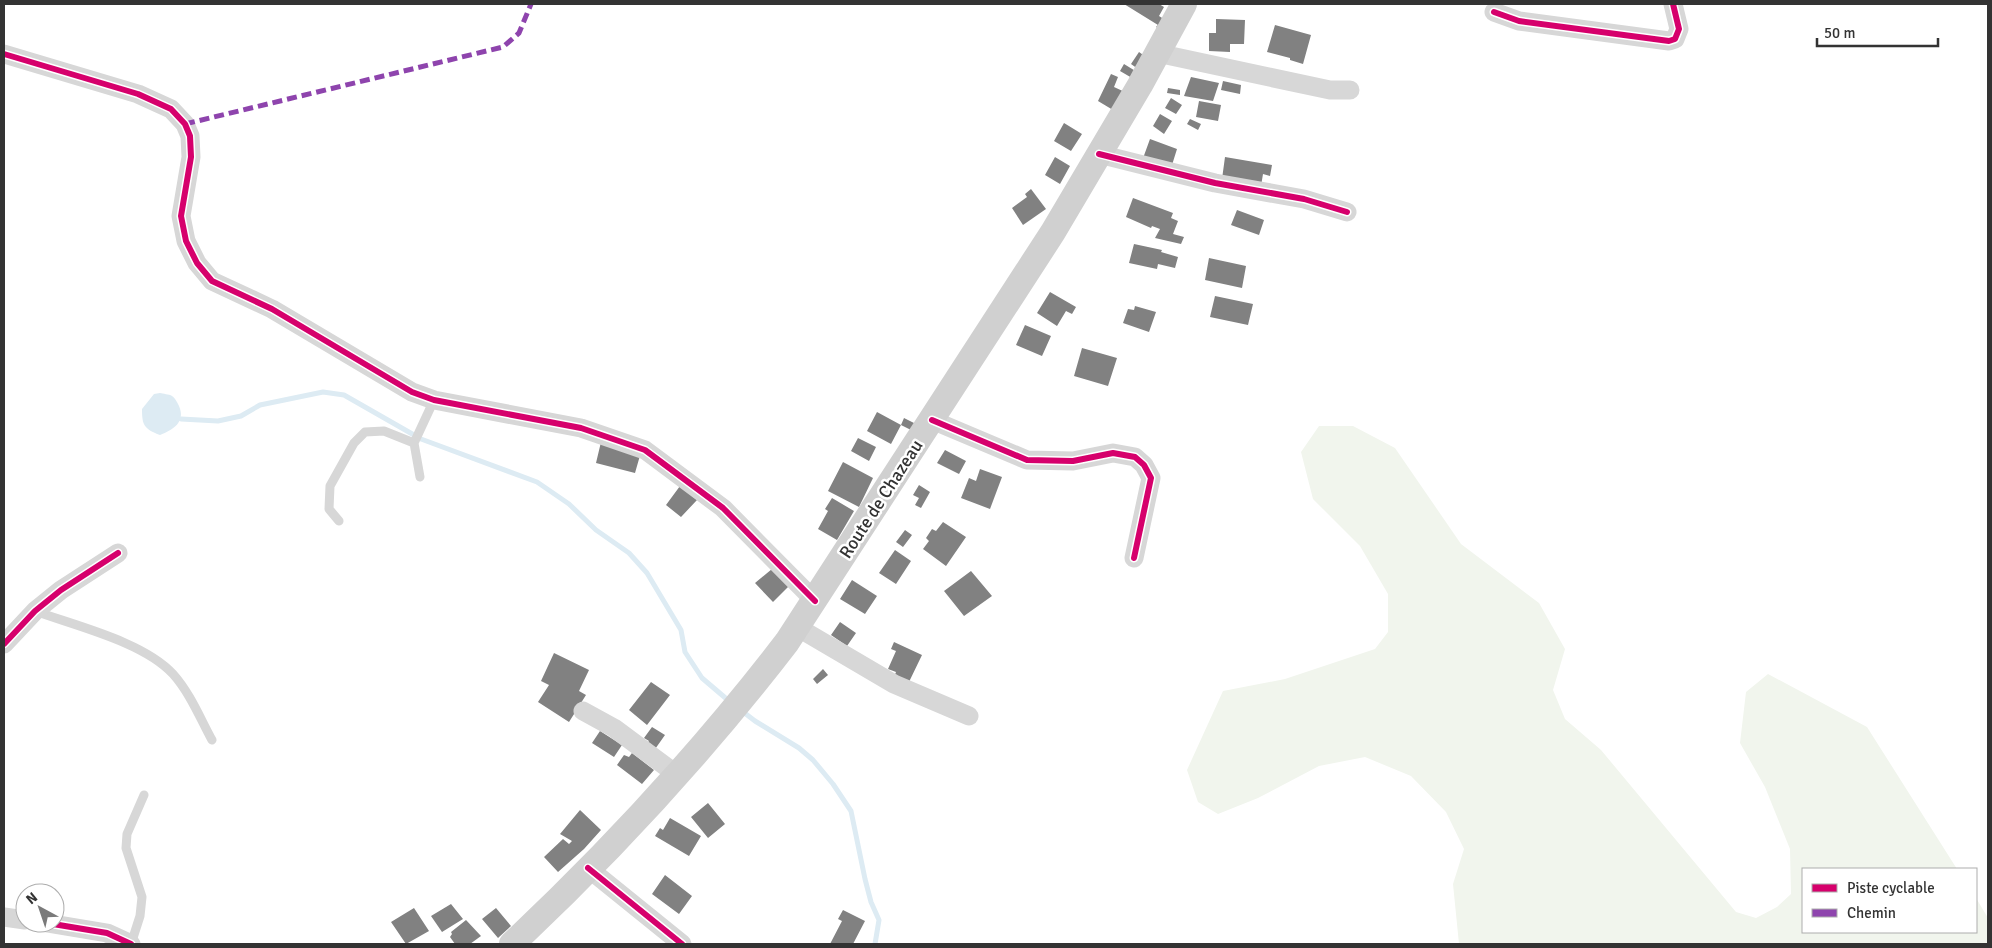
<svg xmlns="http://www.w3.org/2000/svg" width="1992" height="948" font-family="Signika,sans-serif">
<rect width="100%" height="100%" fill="#fff"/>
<path fill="#f1f5ed" d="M 1319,426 L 1353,426 L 1395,448 L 1461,544 L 1539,603 L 1565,649 L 1553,690 L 1565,719 L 1601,750 L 1736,912 L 1756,918 L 1777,907 L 1791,894 L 1790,849 L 1765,787 L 1740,743 L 1746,692 L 1768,674 L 1867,727 L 1957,869 L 1803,869 L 1803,932 L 1976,932 L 1976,898 L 1988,918 L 1988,944 L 1459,944 L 1453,884 L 1464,849 L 1446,812 L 1411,776 L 1365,757 L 1319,766 L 1258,798 L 1218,814 L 1198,802 L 1187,770 L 1223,691 L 1285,679 L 1375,649 L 1388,632 L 1388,594 L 1360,546 L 1313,499 L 1301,452 Z"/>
<path fill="#ddebf3" d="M 160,393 C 163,394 169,394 172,396 C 175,398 177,402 179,406 C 186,422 173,430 160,435 C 144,429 142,425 142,409 L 154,394 Z"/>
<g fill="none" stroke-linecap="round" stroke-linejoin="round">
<path stroke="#ddebf3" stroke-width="5" d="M 181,419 L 218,421 L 241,416 L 260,405 L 323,392 L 344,395 L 421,439 L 537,482 L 569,504 L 596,530 L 629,553 L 647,573 L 681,630 L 685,652 L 702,678 L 729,701
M 742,711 L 755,721 L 799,748 L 813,760 L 833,784 L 851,811 L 865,879 L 871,902 L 879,920 L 875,944"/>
</g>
<path fill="#818181" d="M 1124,4 L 1159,4 L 1164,7 L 1159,16 L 1170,23 L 1164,32 L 1156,27 L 1158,25 Z
M 1216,19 L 1245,20 L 1244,44 L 1230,44 L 1230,52 L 1209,51 L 1209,33 L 1216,33 Z
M 1275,25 L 1311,35 L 1303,64 L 1290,60 L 1290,58 L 1267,52 Z
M 1139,52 L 1146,57 L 1138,69 L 1131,64 Z
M 1124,64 L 1137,72 L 1132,78 L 1120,71 Z
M 1111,74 L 1118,77 L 1114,87 L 1127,93 L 1118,113 L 1098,101 Z
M 1191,77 L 1219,83 L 1213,101 L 1184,96 Z
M 1223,81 L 1241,85 L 1240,94 L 1221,90 Z
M 1168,88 L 1180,90 L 1180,95 L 1167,93 Z
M 1171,98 L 1182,105 L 1176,114 L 1165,108 Z
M 1199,101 L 1221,105 L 1218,121 L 1196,117 Z
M 1160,114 L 1172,121 L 1164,134 L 1153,126 Z
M 1190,119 L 1201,124 L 1198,130 L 1187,124 Z
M 1064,123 L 1082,134 L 1071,151 L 1054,141 Z
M 1150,139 L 1177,149 L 1172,165 L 1142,161 Z
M 1055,157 L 1070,166 L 1060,184 L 1045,175 Z
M 1225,157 L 1272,165 L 1270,176 L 1263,174 L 1261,186 L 1222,179 Z
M 1031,189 L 1046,209 L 1023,225 L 1012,208 L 1027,197 L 1025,194 Z
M 1133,198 L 1173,213 L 1171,218 L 1178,221 L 1173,234 L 1184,237 L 1181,244 L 1155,238 L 1160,229 L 1152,226 L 1151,228 L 1126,217 Z
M 1237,210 L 1264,220 L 1259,235 L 1231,225 Z
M 1134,244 L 1162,250 L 1161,252 L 1178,257 L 1175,268 L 1158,264 L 1157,269 L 1129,263 Z
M 1209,258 L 1246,266 L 1242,288 L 1205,280 Z
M 1050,292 L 1076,307 L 1072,314 L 1066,311 L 1057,326 L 1037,313 Z
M 1215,296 L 1253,304 L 1248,325 L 1210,317 Z
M 1135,306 L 1156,312 L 1149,332 L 1123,323 L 1128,309 L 1134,310 Z
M 1025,325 L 1051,336 L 1042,356 L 1016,345 Z
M 1082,348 L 1117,358 L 1108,386 L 1074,376 Z
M 877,412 L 901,425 L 891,444 L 867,431 Z
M 904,418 L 916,424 L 913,431 L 901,425 Z
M 858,438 L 876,447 L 869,461 L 851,451 Z
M 601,442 L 641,452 L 635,473 L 596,463 Z
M 945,450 L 966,461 L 959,474 L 937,463 Z
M 843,462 L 873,478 L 859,507 L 828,491 Z
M 980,469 L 1002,477 L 990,509 L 961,498 L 969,478 L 976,481 Z
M 919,485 L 930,492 L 921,508 L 915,505 L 919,498 L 913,495 Z
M 680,486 L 697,500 L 681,517 L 666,505 Z
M 832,498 L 854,511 L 837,540 L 818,529 L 828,511 L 825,509 Z
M 943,522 L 966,537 L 946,566 L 923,549 L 929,541 L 926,538 L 932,529 L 936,531 Z
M 905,530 L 912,535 L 903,547 L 896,542 Z
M 895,550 L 911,561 L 896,584 L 879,573 Z
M 772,569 L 789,586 L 773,602 L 755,583 Z
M 971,571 L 992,596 L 964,616 L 944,591 Z
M 852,580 L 877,596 L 865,614 L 840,599 Z
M 840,622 L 856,633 L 847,646 L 831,635 Z
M 894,642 L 922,655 L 908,684 L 894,677 L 896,672 L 888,669 L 896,651 L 891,649 Z
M 554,653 L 589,670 L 579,691 L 586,695 L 569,722 L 538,702 L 549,685 L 541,681 Z
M 823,669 L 828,675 L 817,684 L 813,679 Z
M 651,682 L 670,695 L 647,725 L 629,710 Z
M 652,727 L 665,735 L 653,752 L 645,746 L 649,741 L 644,738 Z
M 600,731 L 622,745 L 614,757 L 592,743 Z
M 632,753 L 654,770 L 642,784 L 617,765 L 624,755 L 629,757 Z
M 708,803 L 725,824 L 708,838 L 691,817 Z
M 580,810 L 601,830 L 584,849 L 558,872 L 544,857 L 563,839 L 569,844 L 572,841 L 560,834 Z
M 670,818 L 701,836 L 689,856 L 655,836 L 660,828 L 663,830 Z
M 665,875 L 692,896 L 679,914 L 652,894 Z
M 451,904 L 463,919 L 442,932 L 431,916 Z
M 414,908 L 429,931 L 406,944 L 391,922 Z
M 496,908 L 511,926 L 498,938 L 482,919 Z
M 843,910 L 865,921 L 853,944 L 830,944 L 842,921 L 838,919 Z
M 466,920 L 481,936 L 470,944 L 455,944 L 450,937 L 452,934 L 451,932 Z"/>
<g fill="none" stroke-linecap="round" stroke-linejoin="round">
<path stroke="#d7d7d7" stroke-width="9" d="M 414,443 L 420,477
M 339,521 L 329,509 L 330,486 L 354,443 L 365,432 L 384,431 L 414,443 L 434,400
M 35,611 C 76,626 144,642 173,674 C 190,693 200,718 212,740
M 131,944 L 140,916 L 142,897 L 126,848 L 127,834 L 144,795"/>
<path stroke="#d7d7d7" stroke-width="19" d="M 1494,12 L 1519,21 L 1669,41 L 1675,39 L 1679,29 L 1673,4
M 1157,53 L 1330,90 L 1350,90
M 4,54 L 138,94 L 171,109 L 185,124 L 190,136 L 191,157 L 181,216 L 186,241 L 197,263 L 212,281 L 272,309 L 412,392 L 434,400 L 581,428 L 645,450 L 723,508 L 815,601
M 1099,154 L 1215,183 L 1304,199 L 1347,212
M 932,420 L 1027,460 L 1073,461 L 1113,453 L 1135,457 L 1144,465 L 1151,478 L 1134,558
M 797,627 L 894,684 L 969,716
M 4,644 L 35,611 L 61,590 L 118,553
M 583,711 L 614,728 L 676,774
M 588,868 L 682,944
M 4,917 L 25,920
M 47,923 L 107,933 L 131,944"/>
<path stroke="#d0d0d0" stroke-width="26" d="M 512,944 C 611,851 704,750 787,642 L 1053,232 L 1140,85 L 1184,4"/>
<path stroke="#8e44ad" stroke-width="5" stroke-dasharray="10 5" stroke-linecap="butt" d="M 185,124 L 503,47 L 519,33 L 531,4"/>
<defs>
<path id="cycleway" d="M 1494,12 L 1519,21 L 1669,41 L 1675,39 L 1679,29 L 1673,4
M 4,54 L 138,94 L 171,109 L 185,124 L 190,136 L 191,157 L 181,216 L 186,241 L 197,263 L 212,281 L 272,309 L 412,392 L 434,400 L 581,428 L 645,450 L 723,508 L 815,601
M 1099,154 L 1215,183 L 1304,199 L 1347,212
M 932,420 L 1027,460 L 1073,461 L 1113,453 L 1135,457 L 1144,465 L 1151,478 L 1134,558
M 4,644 L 35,611 L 61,590 L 118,553
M 588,868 L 682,944
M 47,923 L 107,933 L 131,944"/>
</defs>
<use href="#cycleway" stroke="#fff" stroke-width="9"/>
<use href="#cycleway" stroke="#d6006c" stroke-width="6"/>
</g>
<g text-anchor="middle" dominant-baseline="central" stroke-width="5" stroke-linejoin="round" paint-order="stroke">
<g font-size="18" fill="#333" stroke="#fff">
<text transform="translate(881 499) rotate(-57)">Route de Chazeau</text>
</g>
</g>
<rect width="1992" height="948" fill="none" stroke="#333333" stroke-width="10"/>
<rect x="1802" y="868" width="175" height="65" fill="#ffffff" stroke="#adadad"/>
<rect x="1812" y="884" width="25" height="8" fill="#d6006c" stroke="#adadad"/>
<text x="1847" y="893" font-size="15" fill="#333333">Piste cyclable</text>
<rect x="1812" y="909" width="25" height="8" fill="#8e44ad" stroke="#adadad"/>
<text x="1847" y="918" font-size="15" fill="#333333">Chemin</text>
<g transform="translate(40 908) rotate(320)"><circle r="24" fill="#ffffff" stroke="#adadad"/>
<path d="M0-4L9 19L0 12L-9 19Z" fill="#7a7a7a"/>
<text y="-8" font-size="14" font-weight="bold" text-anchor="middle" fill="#333333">N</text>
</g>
<path d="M1817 38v8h121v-8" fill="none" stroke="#333333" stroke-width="2.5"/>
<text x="1824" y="38" font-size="15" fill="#333333" stroke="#ffffff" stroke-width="4" paint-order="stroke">50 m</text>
</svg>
